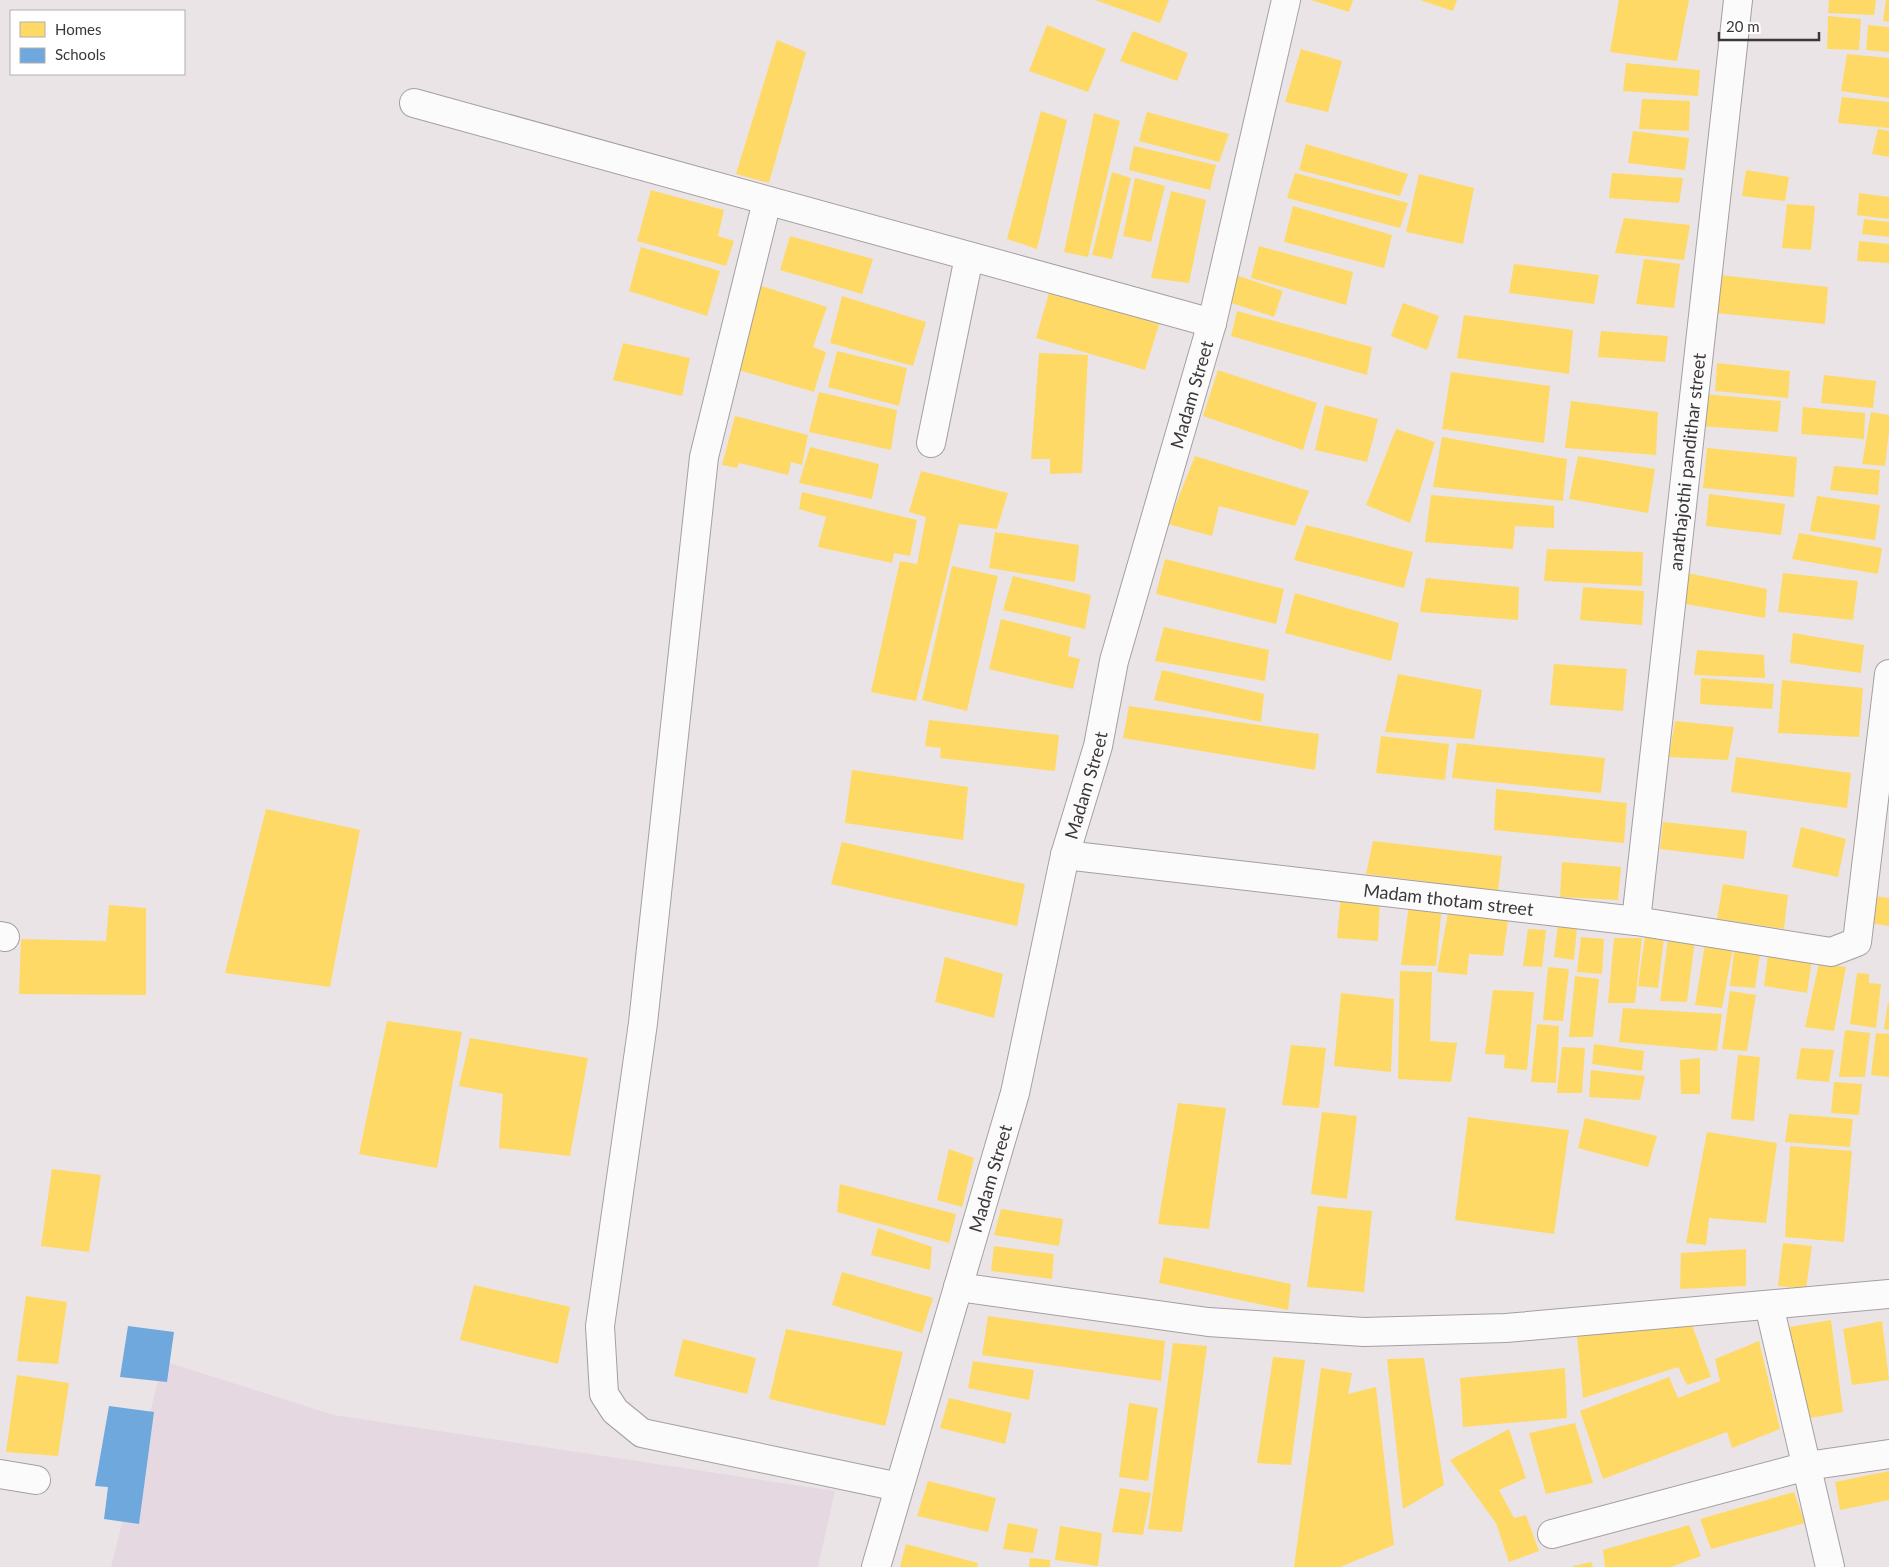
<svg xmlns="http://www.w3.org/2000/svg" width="1889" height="1567" font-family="Lato,sans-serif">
<rect width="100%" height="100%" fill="#eae4e7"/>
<path fill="#e6d8e0" d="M 163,1361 L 334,1415 L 835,1491 L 818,1567 L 111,1567 Z"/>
<path fill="#ffd966" d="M 1095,0 L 1169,0 L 1160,23 Z
M 1311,0 L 1353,0 L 1349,12 Z
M 1420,0 L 1457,0 L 1453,11 Z
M 1619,0 L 1689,0 L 1677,61 L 1610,52 Z
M 1829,0 L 1876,0 L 1874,15 L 1828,13 Z
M 1886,0 L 1889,0 L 1889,22 L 1883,21 Z
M 1828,16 L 1861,19 L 1859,50 L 1827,49 Z
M 1047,25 L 1106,49 L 1088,92 L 1029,71 Z
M 1868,25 L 1889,27 L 1889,52 L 1866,50 Z
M 1133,31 L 1188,53 L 1177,81 L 1120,61 Z
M 777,40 L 806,52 L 769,183 L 736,174 Z
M 1301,49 L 1342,61 L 1328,112 L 1285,102 Z
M 1847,54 L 1889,58 L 1889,98 L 1841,91 Z
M 1626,63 L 1700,70 L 1698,96 L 1623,91 Z
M 1842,97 L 1889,102 L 1889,128 L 1838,123 Z
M 1642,99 L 1690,101 L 1689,131 L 1639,129 Z
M 1041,111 L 1067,120 L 1037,249 L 1007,239 Z
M 1147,112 L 1229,134 L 1219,162 L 1139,141 Z
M 1094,113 L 1120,121 L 1088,257 L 1064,252 Z
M 1878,129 L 1889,131 L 1889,157 L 1872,154 Z
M 1633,131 L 1689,138 L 1685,170 L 1628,163 Z
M 1306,144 L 1408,174 L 1400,196 L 1299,170 Z
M 1134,146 L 1216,165 L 1210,190 L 1129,170 Z
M 1746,170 L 1789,177 L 1785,201 L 1742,196 Z
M 1112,172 L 1131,178 L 1112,259 L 1092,255 Z
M 1295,173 L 1408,203 L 1400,228 L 1287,198 Z
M 1612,173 L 1683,178 L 1679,203 L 1609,198 Z
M 1419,174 L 1474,188 L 1463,244 L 1406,232 Z
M 1135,178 L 1165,186 L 1151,242 L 1123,236 Z
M 651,190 L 724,210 L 718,236 L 734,241 L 726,266 L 637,241 Z
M 1171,191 L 1206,200 L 1189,283 L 1151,278 Z
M 1859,193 L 1889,197 L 1889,219 L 1857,215 Z
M 1787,204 L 1815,206 L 1811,250 L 1782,248 Z
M 1293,206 L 1392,235 L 1384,268 L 1284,242 Z
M 1624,218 L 1690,225 L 1684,260 L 1615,253 Z
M 1864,219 L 1889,222 L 1889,237 L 1862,234 Z
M 790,236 L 873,259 L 862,294 L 780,270 Z
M 1859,241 L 1889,244 L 1889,263 L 1857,261 Z
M 1259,246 L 1353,272 L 1346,305 L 1251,278 Z
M 641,247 L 720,271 L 707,316 L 629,291 Z
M 1644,259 L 1680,264 L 1674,308 L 1636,304 Z
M 1514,264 L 1599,275 L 1594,304 L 1509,293 Z
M 1233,274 L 1283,291 L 1274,317 L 1225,301 Z
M 1720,275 L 1828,287 L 1825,324 L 1716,313 Z
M 759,285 L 827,307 L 813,347 L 826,352 L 814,392 L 735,369 Z
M 1051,286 L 1161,318 L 1145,370 L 1036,338 Z
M 842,296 L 926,322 L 913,366 L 830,343 Z
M 1403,303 L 1439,316 L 1427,350 L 1391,336 Z
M 1237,311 L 1372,347 L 1367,375 L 1231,336 Z
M 1464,315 L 1573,330 L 1569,374 L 1457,358 Z
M 1601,331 L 1668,336 L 1665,362 L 1598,357 Z
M 623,343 L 690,358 L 682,396 L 613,380 Z
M 837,351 L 907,368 L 899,406 L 828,387 Z
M 1039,353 L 1088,355 L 1082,473 L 1050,474 L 1050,459 L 1031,459 Z
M 1717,363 L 1790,371 L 1788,398 L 1715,391 Z
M 1218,370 L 1317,403 L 1303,450 L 1203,416 Z
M 1451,372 L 1550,386 L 1544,443 L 1442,429 Z
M 1824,375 L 1876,381 L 1873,408 L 1821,403 Z
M 819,392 L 897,410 L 891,450 L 809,432 Z
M 1705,394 L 1781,401 L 1778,432 L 1702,426 Z
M 1571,401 L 1658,412 L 1656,455 L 1565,448 Z
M 1325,405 L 1378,419 L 1367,462 L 1315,450 Z
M 1803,407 L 1865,413 L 1864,439 L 1801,434 Z
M 1871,412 L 1889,415 L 1889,432 L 1885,466 L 1862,464 Z
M 735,416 L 808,435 L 802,465 L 791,462 L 788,475 L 739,463 L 737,468 L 722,465 Z
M 1396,429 L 1435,442 L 1410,523 L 1366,505 Z
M 1442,437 L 1567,459 L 1563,501 L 1433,487 Z
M 810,447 L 879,464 L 872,499 L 799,483 Z
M 1707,448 L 1797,457 L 1794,497 L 1703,488 Z
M 1195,456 L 1309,491 L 1295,526 L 1219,506 L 1212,536 L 1168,524 Z
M 1578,456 L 1655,469 L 1648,513 L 1569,499 Z
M 1834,466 L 1880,470 L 1878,495 L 1830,490 Z
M 921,471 L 1008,493 L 997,529 L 959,524 L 916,701 L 871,692 L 900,561 L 917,564 L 926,517 L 909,512 Z
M 802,492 L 917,520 L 910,556 L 894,553 L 892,563 L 818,547 L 826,517 L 799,509 Z
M 1709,494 L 1785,504 L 1781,535 L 1706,526 Z
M 1431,495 L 1554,506 L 1554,528 L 1515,526 L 1513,549 L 1425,542 Z
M 1817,496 L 1880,505 L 1875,540 L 1810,531 Z
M 1306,525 L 1413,552 L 1404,588 L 1294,560 Z
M 995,532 L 1079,545 L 1075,582 L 989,568 Z
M 1799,533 L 1882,548 L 1878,574 L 1792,559 Z
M 1547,549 L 1643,552 L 1642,586 L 1544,581 Z
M 1165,559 L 1284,589 L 1276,624 L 1156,594 Z
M 952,566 L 998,576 L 967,711 L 922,700 Z
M 1687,573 L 1767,589 L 1765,618 L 1680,603 Z
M 1783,573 L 1858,581 L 1853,620 L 1778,612 Z
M 1013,576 L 1091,595 L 1085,629 L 1003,610 Z
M 1426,578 L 1519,587 L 1518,620 L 1420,612 Z
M 1583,587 L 1644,591 L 1642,625 L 1580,620 Z
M 1295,593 L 1399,623 L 1391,661 L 1285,633 Z
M 1001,619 L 1071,637 L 1068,656 L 1080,659 L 1073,689 L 989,669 Z
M 1164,627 L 1269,650 L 1265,681 L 1155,661 Z
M 1793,633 L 1864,645 L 1861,673 L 1790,663 Z
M 1697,650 L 1764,655 L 1765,678 L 1694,675 Z
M 1554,664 L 1627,669 L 1623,711 L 1550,705 Z
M 1162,670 L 1264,694 L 1261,722 L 1154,700 Z
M 1398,674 L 1482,690 L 1474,739 L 1385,732 Z
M 1701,678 L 1774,684 L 1772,709 L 1700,704 Z
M 1782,680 L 1863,688 L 1859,737 L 1778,733 Z
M 1129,706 L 1319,734 L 1315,770 L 1123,738 Z
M 929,720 L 1059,735 L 1055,771 L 940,758 L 941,748 L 925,746 Z
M 1675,721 L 1734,727 L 1728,760 L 1669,757 Z
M 1381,736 L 1449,744 L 1445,780 L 1376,773 Z
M 1457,743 L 1605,758 L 1601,793 L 1452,778 Z
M 1736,757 L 1851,773 L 1847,808 L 1731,792 Z
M 852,770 L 968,787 L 963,840 L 845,823 Z
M 1496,789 L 1627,803 L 1624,843 L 1494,830 Z
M 266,809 L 360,830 L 330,987 L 225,973 Z
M 1663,822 L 1747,831 L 1744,859 L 1660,849 Z
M 1801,827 L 1846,839 L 1838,877 L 1792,867 Z
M 1373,841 L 1502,856 L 1498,891 L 1366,874 Z
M 842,842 L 1025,884 L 1017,926 L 831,884 Z
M 1562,862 L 1621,867 L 1618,900 L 1560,897 Z
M 1723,884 L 1788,895 L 1784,929 L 1717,919 Z
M 1341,894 L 1380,897 L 1378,941 L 1337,938 Z
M 1874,896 L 1889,898 L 1889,926 L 1869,923 Z
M 1409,904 L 1442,905 L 1436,966 L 1401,965 Z
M 109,905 L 146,908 L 146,995 L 19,994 L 21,939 L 106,941 Z
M 1449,908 L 1509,915 L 1503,956 L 1469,954 L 1467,975 L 1437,972 Z
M 1558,925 L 1577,928 L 1574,960 L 1554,957 Z
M 1528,929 L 1546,930 L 1542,967 L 1523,966 Z
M 1645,936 L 1664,938 L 1658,988 L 1638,986 Z
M 1581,937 L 1604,939 L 1602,974 L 1577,972 Z
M 1614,938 L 1642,938 L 1635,1003 L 1608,1003 Z
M 1668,938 L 1695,940 L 1687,1002 L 1660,1001 Z
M 1705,944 L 1733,947 L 1722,1008 L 1695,1005 Z
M 1769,946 L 1813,952 L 1807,993 L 1764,986 Z
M 1734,951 L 1760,954 L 1755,988 L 1730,986 Z
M 945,957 L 1003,974 L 994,1018 L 935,1002 Z
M 1819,963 L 1846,967 L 1834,1031 L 1805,1027 Z
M 1548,967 L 1569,969 L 1563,1021 L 1543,1020 Z
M 1400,971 L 1432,972 L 1430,1041 L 1457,1043 L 1451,1082 L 1398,1079 Z
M 1857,973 L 1869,974 L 1869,983 L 1881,984 L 1876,1028 L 1850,1024 Z
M 1575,976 L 1599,979 L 1593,1037 L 1569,1037 Z
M 1493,990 L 1534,992 L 1527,1070 L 1504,1068 L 1505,1055 L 1485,1054 Z
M 1730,991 L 1756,995 L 1747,1051 L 1722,1049 Z
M 1341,993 L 1394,999 L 1391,1072 L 1334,1066 Z
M 1888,1002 L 1889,1003 L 1889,1030 L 1884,1029 Z
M 1623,1008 L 1722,1014 L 1717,1051 L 1619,1042 Z
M 387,1021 L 462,1032 L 437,1168 L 359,1154 Z
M 1537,1024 L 1559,1026 L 1556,1083 L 1531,1082 Z
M 1845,1030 L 1870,1033 L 1865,1077 L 1839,1077 Z
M 1876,1033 L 1889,1034 L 1889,1077 L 1871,1075 Z
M 470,1038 L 588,1058 L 570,1156 L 499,1148 L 503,1094 L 459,1086 Z
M 1594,1044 L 1644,1051 L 1642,1071 L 1592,1064 Z
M 1291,1045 L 1326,1048 L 1319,1108 L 1282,1105 Z
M 1562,1047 L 1585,1048 L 1582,1093 L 1557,1093 Z
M 1801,1048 L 1834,1050 L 1829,1082 L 1796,1079 Z
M 1738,1055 L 1760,1057 L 1754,1121 L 1731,1119 Z
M 1700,1058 L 1700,1094 L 1681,1094 L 1680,1060 Z
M 1591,1070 L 1645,1076 L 1640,1100 L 1589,1097 Z
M 1834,1082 L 1862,1084 L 1859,1115 L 1831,1113 Z
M 1178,1103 L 1226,1108 L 1209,1229 L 1158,1224 Z
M 1322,1112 L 1357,1116 L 1347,1199 L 1311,1194 Z
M 1789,1114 L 1853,1119 L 1850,1147 L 1785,1142 Z
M 1468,1117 L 1569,1130 L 1554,1234 L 1455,1220 Z
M 1585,1118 L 1657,1136 L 1648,1167 L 1578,1148 Z
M 1707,1132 L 1777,1143 L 1766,1223 L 1709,1218 L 1706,1245 L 1686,1243 Z
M 1790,1146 L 1852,1151 L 1844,1242 L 1785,1237 Z
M 949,1149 L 974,1158 L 962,1207 L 937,1200 Z
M 52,1169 L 101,1175 L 89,1252 L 41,1246 Z
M 840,1184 L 956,1214 L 949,1243 L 837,1212 Z
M 1318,1206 L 1372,1211 L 1364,1292 L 1307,1287 Z
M 1001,1209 L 1063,1219 L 1059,1246 L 994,1235 Z
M 878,1228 L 932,1247 L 930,1270 L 871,1255 Z
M 1783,1243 L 1812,1246 L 1806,1289 L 1778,1286 Z
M 994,1246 L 1054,1254 L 1052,1279 L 991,1271 Z
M 1746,1249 L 1746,1286 L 1680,1289 L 1681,1253 Z
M 1164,1257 L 1291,1284 L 1288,1310 L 1159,1283 Z
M 842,1272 L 933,1298 L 922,1333 L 832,1305 Z
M 474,1285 L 570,1307 L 558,1364 L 460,1340 Z
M 26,1296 L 67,1302 L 58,1364 L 17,1361 Z
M 988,1316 L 1165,1341 L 1161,1381 L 982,1355 Z
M 1831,1320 L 1843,1412 L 1799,1420 L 1789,1327 Z
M 1882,1321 L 1889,1380 L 1852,1385 L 1843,1329 Z
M 1692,1325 L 1711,1377 L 1687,1385 L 1678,1367 L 1583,1398 L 1577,1335 Z
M 786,1329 L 903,1352 L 885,1426 L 769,1399 Z
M 683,1339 L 756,1358 L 747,1394 L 674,1376 Z
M 1759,1341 L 1780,1429 L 1732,1448 L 1727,1432 L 1603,1479 L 1580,1411 L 1669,1377 L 1678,1398 L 1720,1381 L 1715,1359 Z
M 1173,1343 L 1207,1346 L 1182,1532 L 1148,1529 Z
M 1273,1357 L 1305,1360 L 1291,1465 L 1257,1463 Z
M 1424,1358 L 1444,1485 L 1403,1509 L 1387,1359 Z
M 973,1361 L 1034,1370 L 1029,1400 L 968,1388 Z
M 1321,1368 L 1352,1373 L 1348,1394 L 1376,1387 L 1394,1545 L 1340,1567 L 1294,1567 Z
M 1565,1368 L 1567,1418 L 1463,1427 L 1460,1378 Z
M 17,1375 L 69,1383 L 58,1456 L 6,1452 Z
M 949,1398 L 1012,1413 L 1005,1444 L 940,1428 Z
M 1129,1403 L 1158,1408 L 1148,1481 L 1119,1477 Z
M 1575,1423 L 1593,1483 L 1546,1494 L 1529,1433 Z
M 1509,1429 L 1526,1478 L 1499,1490 L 1514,1518 L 1526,1515 L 1539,1551 L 1509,1562 L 1496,1523 L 1450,1460 Z
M 1889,1471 L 1889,1500 L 1840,1510 L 1835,1482 Z
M 928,1481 L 996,1498 L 988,1532 L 917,1516 Z
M 1120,1488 L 1151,1493 L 1143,1535 L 1112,1532 Z
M 1794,1492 L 1805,1523 L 1711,1549 L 1700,1519 Z
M 1008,1523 L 1038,1529 L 1033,1553 L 1003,1549 Z
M 1689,1525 L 1701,1556 L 1671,1567 L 1605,1567 L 1603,1550 Z
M 1060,1526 L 1102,1533 L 1098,1566 L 1055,1560 Z
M 906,1544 L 978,1563 L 977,1567 L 900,1567 Z
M 1030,1558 L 1050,1560 L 1050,1567 L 1029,1567 Z
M 1591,1562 L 1593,1567 L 1573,1567 L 1573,1566 Z"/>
<path fill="#6fa8dc" d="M 128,1326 L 174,1332 L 167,1382 L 120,1377 Z
M 109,1406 L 154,1412 L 139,1524 L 104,1519 L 108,1487 L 95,1486 Z"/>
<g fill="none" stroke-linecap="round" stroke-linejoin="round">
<defs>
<g id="street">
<path d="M 414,103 L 1212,323"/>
<path d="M 767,201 L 704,457 L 643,1023 L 600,1326 L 604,1394 L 615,1411 L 642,1433 L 899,1487"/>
<path d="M 931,443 L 969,257"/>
<path id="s1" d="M 1065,855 L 1636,921 L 1831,952 L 1857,942 L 1889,674"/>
<path id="s2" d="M 1636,921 L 1738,0"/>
<path d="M 0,936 L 5,937"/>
<path d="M 958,1287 L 1208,1322 L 1364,1332 L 1506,1328 L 1889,1294"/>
<path d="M 1769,1305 L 1830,1567"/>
<path d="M 0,1474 L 36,1480"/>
<path d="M 1552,1534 L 1807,1466 L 1889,1454"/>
</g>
<g id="secondary">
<path id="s3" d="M 876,1567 L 1015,1093 L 1065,855 L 1098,746 L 1114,661 L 1212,323 L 1286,0"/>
</g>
</defs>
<use href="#street" stroke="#a49fa1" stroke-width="30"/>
<use href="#secondary" stroke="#a49fa1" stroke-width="30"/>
<use href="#street" stroke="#fcfbfb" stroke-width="28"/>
<use href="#secondary" stroke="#fcfbfb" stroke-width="28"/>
</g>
<g text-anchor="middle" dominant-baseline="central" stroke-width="5" stroke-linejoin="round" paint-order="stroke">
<g font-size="18" fill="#3c373a" stroke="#fff">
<text stroke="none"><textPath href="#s3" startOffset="1215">Madam Street</textPath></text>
<text stroke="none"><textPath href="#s2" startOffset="462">anathajothi pandithar street</textPath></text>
<text stroke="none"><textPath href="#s3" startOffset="810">Madam Street</textPath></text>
<text stroke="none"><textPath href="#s1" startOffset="386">Madam thotam street</textPath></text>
<text stroke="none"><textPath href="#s3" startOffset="405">Madam Street</textPath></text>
</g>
</g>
<rect x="10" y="10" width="175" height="65" fill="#ffffff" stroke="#b1afb0"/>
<rect x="20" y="22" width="25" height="15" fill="#ffd966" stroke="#b1afb0"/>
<text x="55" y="35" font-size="15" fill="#3c373a">Homes</text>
<rect x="20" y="48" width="25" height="15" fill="#6fa8dc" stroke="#b1afb0"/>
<text x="55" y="60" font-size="15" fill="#3c373a">Schools</text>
<path d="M1719 32v8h100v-8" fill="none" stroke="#3c373a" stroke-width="2.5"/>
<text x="1726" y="32" font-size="15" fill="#3c373a" stroke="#ffffff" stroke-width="4" paint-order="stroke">20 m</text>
</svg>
